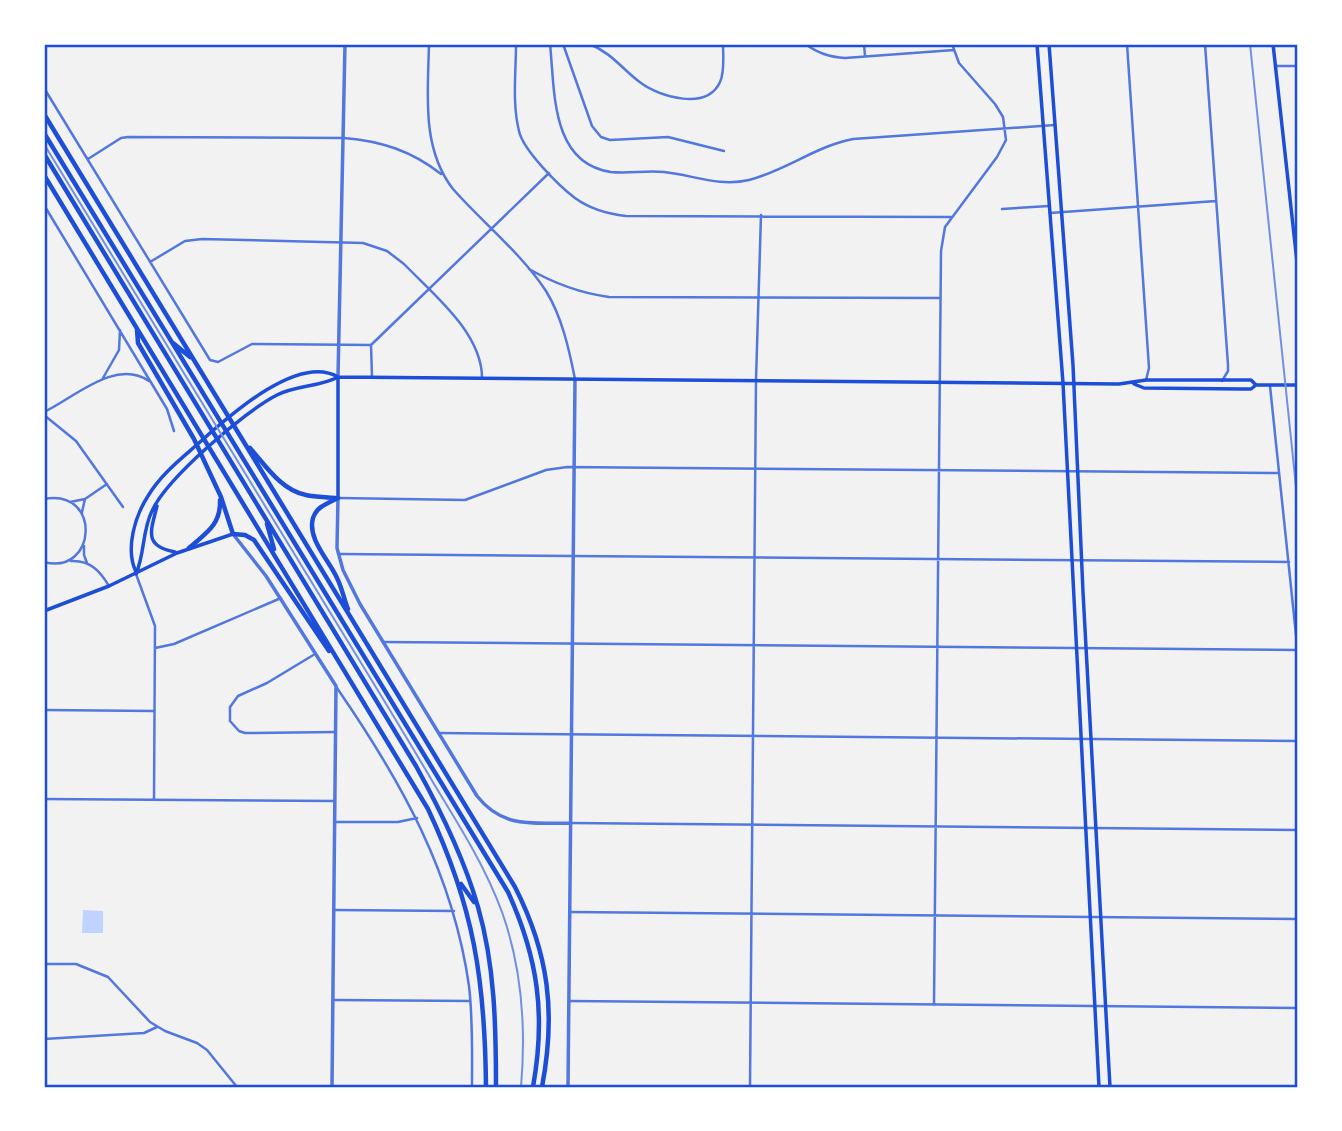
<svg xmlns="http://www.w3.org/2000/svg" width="1342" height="1131" font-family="Raleway,sans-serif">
<rect width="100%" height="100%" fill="#f2f2f2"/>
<path fill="#bfd3fe" d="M 83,910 L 103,911 L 103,933 L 82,933 Z"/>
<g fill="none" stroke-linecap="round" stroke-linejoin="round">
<path stroke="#5277de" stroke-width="2.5" d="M 429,44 C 428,93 421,148 453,189 C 483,223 521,253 546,291 C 562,317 569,349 575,379
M 516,44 C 516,73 512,103 519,131 C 523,150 559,186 575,198 C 590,209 608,214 626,216 L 951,217
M 550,44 C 555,90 550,163 611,172 C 628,174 646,170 664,172 C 693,175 719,187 749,180 C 785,171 816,146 853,139 L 1055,125
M 563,44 L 592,126 L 601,137 L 610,140 L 668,137 L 724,151
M 589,44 C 611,52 623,70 641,83 C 660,97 707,111 720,82 C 725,72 723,55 723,44
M 657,44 L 667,44
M 805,44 C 818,53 829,57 845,58 L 954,50
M 864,44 L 865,56
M 1127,44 L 1149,368 L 1146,380
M 1205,44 L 1228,365 L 1228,371 L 1222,381
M 1276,66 L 1298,66
M 44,88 L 210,360 L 218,362 L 252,344 L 371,345
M 88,159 L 121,138 L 128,137 L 344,138 C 381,141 412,151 441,174
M 44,205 L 167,409 L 174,431
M 1002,209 L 1049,206
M 1050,213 L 1216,201
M 150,262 L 185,241 L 202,239 L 363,243 L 387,251 L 404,264 C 434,295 482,333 482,378
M 529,269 C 555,284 580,293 609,297 L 940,298
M 372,377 L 371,345 L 549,173
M 103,378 L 119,350 L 120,330
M 1270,386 L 1298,654
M 44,412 C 74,398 115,358 149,381
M 44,415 L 76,441 L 123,507
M 339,498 L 465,500 L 546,470 L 567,467 L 1279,473
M 44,499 C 102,488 97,576 44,562
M 70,502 L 85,499 L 107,484
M 82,512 L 85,499
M 84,546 L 84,555 L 87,563
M 340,554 L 1289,562
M 71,561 C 90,560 100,571 109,586
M 136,574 L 155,626 L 154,800
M 383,642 L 1298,650
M 155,648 L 174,644 L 281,598
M 315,654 L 267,683 L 238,696 L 230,707 L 230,721 L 239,731 L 245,733 L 335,732
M 337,688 C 401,781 453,873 469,986 C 473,1020 472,1054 472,1087
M 44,710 L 154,711
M 439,733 L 1298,741
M 44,799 L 334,801
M 334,822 L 398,822 L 417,818
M 571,823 L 1298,830
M 335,910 L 454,911
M 570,912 L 1298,919
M 44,964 L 76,964 L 108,977 L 150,1022 L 165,1031 L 197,1043 L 207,1050 L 237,1087
M 334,1000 L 470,1001
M 570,1001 L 1298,1008
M 934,1005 L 941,251 L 945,227 L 997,157 L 1006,140 L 1003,117 L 995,104 L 959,63 L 952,44
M 44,1039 L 144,1033 L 157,1027
M 750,1087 L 756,380 L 761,215"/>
<path stroke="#5277de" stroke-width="3.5" d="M 338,377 L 345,44
M 338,498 L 337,548 L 343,570 L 360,604 L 477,796 C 503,829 534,823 571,823
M 233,534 L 266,576 L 336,686 L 332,1087
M 568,1087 L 575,379"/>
<path stroke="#1d4ed8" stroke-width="3.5" d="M 1273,44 L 1298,271
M 1134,384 L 1144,388 L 1242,389 L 1251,389 L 1256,385 L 1298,385
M 338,498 L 338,377
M 157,506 C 151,531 143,546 175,552
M 136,572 C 125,549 135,516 148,496 C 161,474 182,458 200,442 C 228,417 298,353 338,377
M 136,574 C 145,553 142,531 152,511 C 166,479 245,411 277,395 C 297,385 320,387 338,377 L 1119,384 L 1146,380 L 1251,380 L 1256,385
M 44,611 L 109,586 L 177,553 L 233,534"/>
<path stroke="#1d4ed8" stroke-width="3.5" d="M 1037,44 L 1063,383 L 1099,1087
M 1049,44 L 1073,365 L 1083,592 L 1110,1087"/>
<path stroke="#1d4ed8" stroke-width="4.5" d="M 44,114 L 515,887 C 549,954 556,1013 542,1087
M 44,133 L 508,892 C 538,958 546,1015 533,1087
M 44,154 L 416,766 C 441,811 464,858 478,907 C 495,966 496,1027 496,1087
M 44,175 L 428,809 C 474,907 485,980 486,1087
M 137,330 L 138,343 L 194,439 L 221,497 L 233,534 L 245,535 L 254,540 L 329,651
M 173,343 L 190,357
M 250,448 C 265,465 282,491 306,495 C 315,497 325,497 335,498
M 338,498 C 328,503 316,507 313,518 C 307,539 329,560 337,578 C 342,588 344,599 348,609
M 267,524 L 274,549
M 189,548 C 206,533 221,525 220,500
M 461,884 L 474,902"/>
<path stroke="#7290e2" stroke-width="2" d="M 1250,44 L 1298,506
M 44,144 C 142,305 240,466 339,627 C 371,679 403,731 434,784 C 459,825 485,866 502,912 C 522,968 526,1029 521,1087"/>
</g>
<rect width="1342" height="1131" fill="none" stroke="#ffffff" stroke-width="91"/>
<rect x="46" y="46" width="1250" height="1040" fill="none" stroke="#1d4ed8" stroke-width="2.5"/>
</svg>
